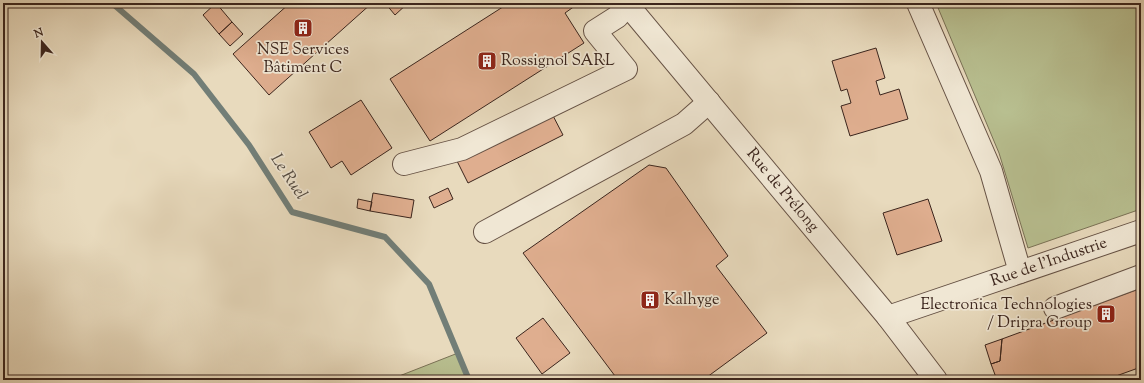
<svg xmlns="http://www.w3.org/2000/svg" width="1144" height="383" font-family="'Sorts Mill Goudy',serif">
<rect width="100%" height="100%" fill="#e8dabd"/>
<filter id="stains"><feTurbulence type="fractalNoise" baseFrequency=".005" numOctaves="4"/><feColorMatrix values="0 0 0 0 .2 0 0 0 0 .09 0 0 0 0 .02 0 0 0 .5 -.17"/></filter>
<radialGradient id="worn" r=".72"><stop offset=".6" stop-color="#630" stop-opacity="0"/><stop offset="1" stop-color="#630" stop-opacity=".3"/></radialGradient>
<path fill="#b8bf90" stroke="#7a7256" d="M 936,3 L 1141,3 L 1141,209 L 1028,248 L 999,153 Z
M 458,353 L 469,380 L 389,380 Z"/>
<g fill="none" stroke-linecap="round" stroke-linejoin="round">
<path stroke="#727e77" stroke-width="6" d="M 112,3 L 194,74 L 249,145 L 292,212 L 385,237 L 429,284 L 469,380"/>
</g>
<path fill="#dfae8f" stroke="#3b251d" d="M 216,3 L 232,22 L 219,34 L 203,15 Z
M 290,3 L 372,3 L 269,95 L 233,54 Z
M 385,3 L 408,3 L 395,15 Z
M 509,3 L 579,3 L 565,13 L 584,43 L 430,141 L 390,79 Z
M 232,22 L 243,34 L 230,46 L 219,34 Z
M 876,48 L 885,78 L 876,81 L 880,95 L 899,89 L 908,119 L 850,136 L 841,106 L 851,103 L 847,89 L 841,91 L 832,61 Z
M 361,100 L 392,148 L 351,175 L 342,161 L 331,168 L 309,132 Z
M 549,108 L 563,135 L 468,183 L 454,155 Z
M 649,165 L 666,168 L 728,256 L 716,266 L 767,333 L 703,380 L 618,380 L 523,253 Z
M 448,188 L 453,199 L 434,208 L 429,197 Z
M 373,193 L 414,200 L 411,218 L 370,211 Z
M 358,199 L 372,202 L 370,211 L 357,208 Z
M 928,199 L 942,241 L 897,255 L 883,213 Z
M 1141,288 L 1141,367 L 1105,380 L 997,380 L 991,364 L 1000,361 L 1002,339 Z
M 543,318 L 570,353 L 542,374 L 516,338 Z
M 1002,339 L 1000,361 L 991,364 L 985,345 Z"/>
<g fill="none" stroke-linecap="round" stroke-linejoin="round">
<defs>
<g id="minor">
<path id="s1" d="M 626,3 L 888,317 L 936,380"/>
<path d="M 918,3 L 991,171 L 1020,272"/>
<path d="M 404,164 L 462,149 L 626,69 L 595,31 L 617,17 L 628,5"/>
<path d="M 485,232 L 684,124 L 709,102"/>
<path d="M 1055,308 L 1141,276"/>
<path id="s2" d="M 888,317 L 1141,231"/>
</g>
</defs>
<use href="#minor" stroke="#665245" stroke-width="24"/>
<use href="#minor" stroke="#f0e7d4" stroke-width="22"/>
</g>
<defs>
<symbol id="building-square" viewBox="-11 -11 22 22"><rect x="-9" y="-9" width="18" height="18" rx="4" fill="#8f2418" stroke="#f0e7d4"/><path d="M-4-6H4V6H1V3H-1V6H-4ZM-2.5-4.3h1.7v1.8h-1.7ZM.8-4.3h1.7v1.8H.8ZM-2.5-1h1.7V.8h-1.7ZM.8-1h1.7V.8H.8Z" fill="#fff"/></symbol>
</defs>
<g fill-rule="evenodd">
<use href="#building-square" x="292" y="17" width="22" height="22"/>
<use href="#building-square" x="476" y="50" width="22" height="22"/>
<use href="#building-square" x="639" y="289" width="22" height="22"/>
<use href="#building-square" x="1095" y="303" width="22" height="22"/>
</g>
<g text-anchor="middle" dominant-baseline="central" stroke-width="3.5" stroke-linejoin="round" paint-order="stroke">
<g font-size="16" fill="#3b251d" stroke="#f0e7d4" text-anchor="start">
<text x="303" y="50" text-anchor="middle">NSE Services<tspan x="303" dy="18">Bâtiment C</tspan></text>
<text x="501" y="61">Rossignol SARL</text>
<text x="664" y="300">Kalhyge</text>
<text x="1092" y="305" text-anchor="end">Electronica Technologies<tspan x="1092" dy="18">/ Dripra Group</tspan></text>
</g>
<g font-size="16" fill="#3b251d" stroke="#f0e7d4">
<text stroke="none"><textPath href="#s1" startOffset="244">Rue de Prélong</textPath></text>
<text stroke="none"><textPath href="#s2" startOffset="170">Rue de l'Industrie</textPath></text>
</g>
<g font-size="17" font-style="italic" fill="#524a42" stroke="#f0e7d4">
<text transform="translate(288 177) rotate(56)">Le Ruel</text>
</g>
</g>
<rect width="1144" height="383" fill="none" stroke="#e8dabd" stroke-width="16"/>
<rect x="4" y="4" width="1136" height="375" fill="none" stroke="#3b251d" stroke-width="2"/>
<rect x="8" y="8" width="1128" height="367" fill="none" stroke="#3b251d"/>
<g transform="translate(42 42) rotate(340)" stroke="#f0e7d4" stroke-width="3" paint-order="stroke">
<path d="M0-3L7 15L0 10L-7 15Z" fill="#3b251d"/>
<text y="-6" font-size="11" font-weight="bold" text-anchor="middle" fill="#3b251d">N</text>
</g>
<rect width="100%" height="100%" filter="url(#stains)"/>
<rect width="100%" height="100%" fill="url(#worn)"/>
</svg>
